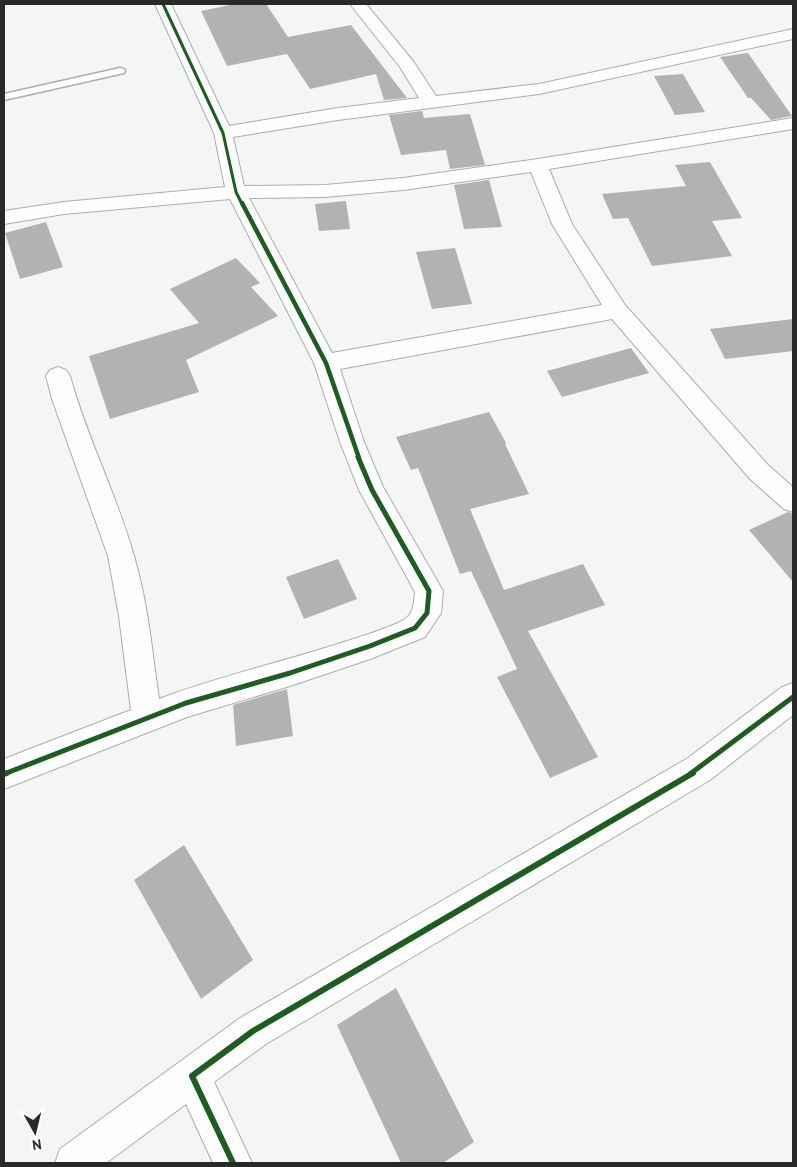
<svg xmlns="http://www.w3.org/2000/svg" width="797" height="1167" font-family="'PT Sans',sans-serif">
<rect width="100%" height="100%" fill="#f3f6f4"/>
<path fill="#b0b3b1" d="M 235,4 L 266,4 L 288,37 L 351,25 L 407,98 L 384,100 L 376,74 L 310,89 L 287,54 L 227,66 L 201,11 Z
M 748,53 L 792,116 L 771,120 L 751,98 L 748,98 L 720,57 Z
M 683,74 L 705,112 L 675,115 L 654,76 Z
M 422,111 L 424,118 L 470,114 L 485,165 L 450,169 L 446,150 L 401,155 L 389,115 Z
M 710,162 L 742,218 L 712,221 L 732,256 L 652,266 L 628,218 L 613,219 L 602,194 L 686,186 L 675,165 Z
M 489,180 L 502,227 L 464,229 L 454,185 Z
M 346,201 L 350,229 L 319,231 L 315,204 Z
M 46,222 L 63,267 L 20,279 L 5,233 Z
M 455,248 L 472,304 L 432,309 L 416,252 Z
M 236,258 L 260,283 L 251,287 L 278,316 L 186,360 L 199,392 L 110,419 L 89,356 L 199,323 L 170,289 Z
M 793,319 L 793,351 L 725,359 L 710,329 Z
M 631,348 L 649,373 L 562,397 L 547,371 Z
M 489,412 L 506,443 L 505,444 L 529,494 L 470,509 L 504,590 L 583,564 L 605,605 L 528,631 L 598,757 L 550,778 L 497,677 L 517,669 L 471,571 L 460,574 L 418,468 L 411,470 L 396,437 Z
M 788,512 L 793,514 L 793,582 L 749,530 Z
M 338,559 L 357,599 L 304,619 L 286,577 Z
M 287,689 L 293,736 L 236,746 L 233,705 Z
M 184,845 L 253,960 L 201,999 L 134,880 Z
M 396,988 L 474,1142 L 443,1163 L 401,1163 L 337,1025 Z"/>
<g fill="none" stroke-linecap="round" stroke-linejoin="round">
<defs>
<path id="service" d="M 120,68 L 124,69 L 125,71 L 124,73 L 4,100 L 4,94 Z"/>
<path id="minor" d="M 155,4 L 171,4 L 229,126 L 338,108 L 419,98 L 400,67 L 350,4 L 366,4 L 413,61 L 436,96 L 539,84 L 793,29 L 793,39 L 539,94 L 338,120 L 233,137 L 244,186 L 325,185 L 403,178 L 538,159 L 793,118 L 793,129 L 549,169 L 572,224 L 625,305 L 768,465 L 793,487 L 793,512 L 784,509 L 750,479 L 612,319 L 340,369 L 364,442 L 383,487 L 443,591 L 441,613 L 425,637 L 370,659 L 290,686 L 187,717 L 4,789 L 4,759 L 131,710 L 119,616 L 108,556 L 52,399 L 46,376 L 50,370 L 58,367 L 66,370 L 70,376 C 87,438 117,495 134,556 C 148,603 152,651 159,699 C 219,676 283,662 344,642 C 359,637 393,627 405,619 C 414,613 414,602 415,592 L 359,490 L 340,442 L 314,363 L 230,199 L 64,214 L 4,224 L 4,211 L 64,202 L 225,187 L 214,133 ZM 531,172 L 552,224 L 602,305 L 332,353 L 249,198 L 325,197 L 403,190 Z
M 793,683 L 793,715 L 710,780 L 266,1044 L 214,1082 L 252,1163 L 213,1163 L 186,1104 L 106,1163 L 55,1163 L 60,1149 L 240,1018 L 688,758 L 782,687 Z"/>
</defs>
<use href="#service" stroke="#abadac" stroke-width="3"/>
<use href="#minor" stroke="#abadac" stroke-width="2"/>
<use href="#service" fill="#fdfefd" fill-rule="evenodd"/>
<use href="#minor" fill="#fdfefd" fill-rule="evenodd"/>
<defs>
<path id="cycleway-far3" d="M 163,4 L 223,133 L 236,192 L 242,204"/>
<path id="cycleway-far2" d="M 242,203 L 326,363 L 359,458"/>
<path id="cycleway-far1" d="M 4,774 L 186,703 L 290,673 L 370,646 L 415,628 L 427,613 L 429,591 L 372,490 L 358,457
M 690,774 L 793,697"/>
<path id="cycleway" d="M 4,774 L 7,773
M 233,1163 L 192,1076 L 253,1031 L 693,773"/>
</defs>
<use href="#cycleway-far3" stroke="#fff" stroke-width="5"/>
<use href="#cycleway-far2" stroke="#fff" stroke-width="7"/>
<use href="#cycleway-far1" stroke="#fff" stroke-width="8"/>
<use href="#cycleway" stroke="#fff" stroke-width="9"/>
<use href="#cycleway-far3" stroke="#1b5e20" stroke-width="3"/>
<use href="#cycleway-far2" stroke="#1b5e20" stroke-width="4.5"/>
<use href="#cycleway-far1" stroke="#1b5e20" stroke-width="5"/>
<use href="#cycleway" stroke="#1b5e20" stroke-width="6"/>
</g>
<rect width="797" height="1167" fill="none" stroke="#282a28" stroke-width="10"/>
<g transform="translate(35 1132) rotate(172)" stroke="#ffffff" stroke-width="4" paint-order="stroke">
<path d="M0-4L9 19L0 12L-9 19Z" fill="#282a28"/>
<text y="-8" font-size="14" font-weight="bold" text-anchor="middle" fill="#282a28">N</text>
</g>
</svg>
